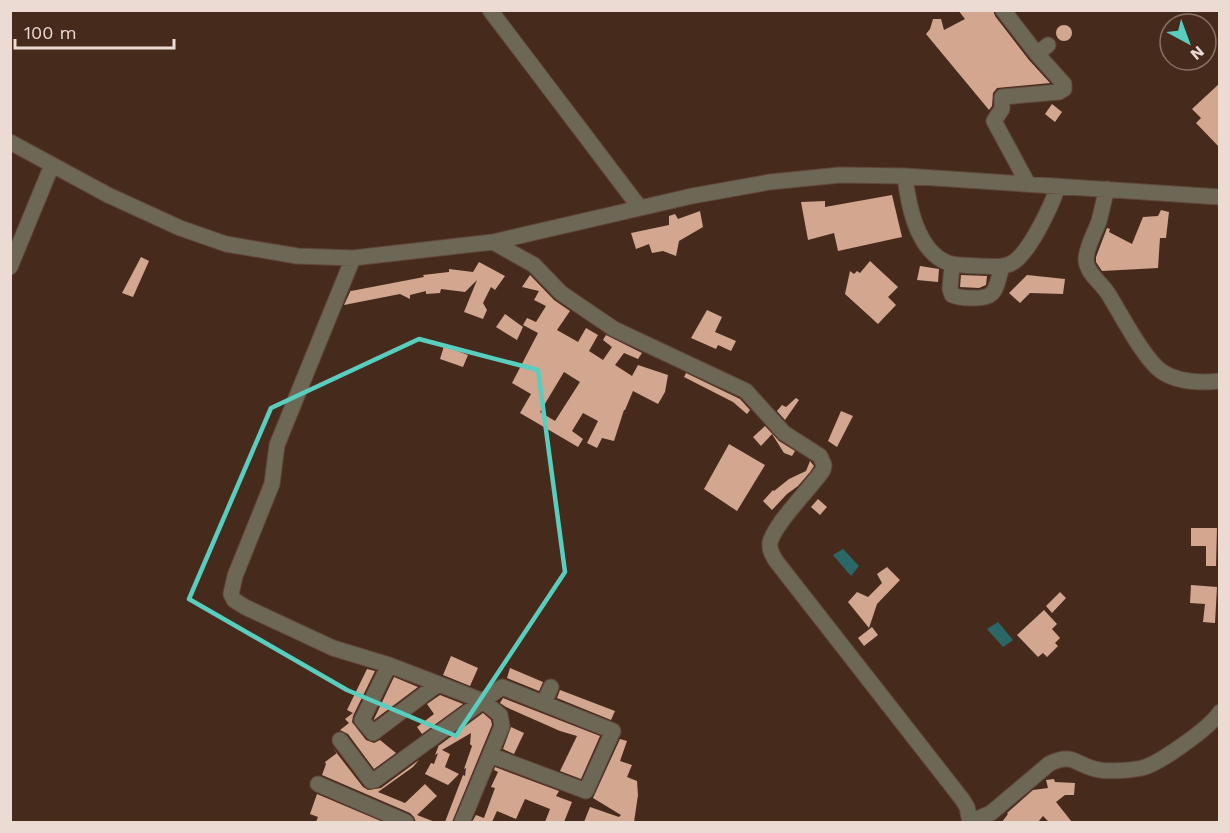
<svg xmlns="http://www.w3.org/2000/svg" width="1230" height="833" font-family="'Work Sans',sans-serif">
<rect width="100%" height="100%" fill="#462b1d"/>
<path fill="#2c6768" d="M 843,549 L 859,566 L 851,576 L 833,555 Z
M 998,622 L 1013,640 L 1003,647 L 987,629 Z"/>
<path fill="#d2a68f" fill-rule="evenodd" d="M 958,10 L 993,10 L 995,16 L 1029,60 L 1050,83 L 997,88 L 993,93 L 992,106 L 989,110 L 926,34 L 930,29 L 933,19 L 941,19 L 944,30 L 965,19 Z
M1056 33a8 8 0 1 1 16 0a8 8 0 1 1-16 0Z
M 1220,83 L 1220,148 L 1196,123 L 1201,118 L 1192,109 Z
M 1052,104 L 1062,112 L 1055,122 L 1045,114 Z
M 892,195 L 902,237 L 838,251 L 834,233 L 808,240 L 801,202 L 825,201 L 825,207 Z
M 1161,210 L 1169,212 L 1166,238 L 1160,238 L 1158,268 L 1102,271 L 1096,262 L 1096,257 L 1107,228 L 1110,229 L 1109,232 L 1132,244 L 1143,217 L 1158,216 Z
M 700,211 L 703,227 L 679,241 L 676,256 L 663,251 L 652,253 L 649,244 L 636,249 L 631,233 L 669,225 L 669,216 L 675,214 L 678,219 Z
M 141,257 L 149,261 L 133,297 L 122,293 Z
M 870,261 L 898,287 L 888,297 L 896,305 L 878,324 L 845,294 L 850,271 L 854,274 L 857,271 L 860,273 Z
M 479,262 L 505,276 L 495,290 L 491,287 L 483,303 L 487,310 L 483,319 L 464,312 L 477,280 L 465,292 L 441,289 L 440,293 L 426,294 L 426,291 L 410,295 L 410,299 L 400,294 L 344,305 L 351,290 L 351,291 L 424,277 L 423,275 L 449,272 L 449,269 L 473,272 Z
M 920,266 L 939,269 L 938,282 L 917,280 Z
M 530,275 L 554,300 L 570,311 L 557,330 L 578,342 L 586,328 L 598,335 L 589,351 L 603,360 L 612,347 L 603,340 L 606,335 L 642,353 L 638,359 L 624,353 L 615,365 L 632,376 L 638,365 L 668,375 L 665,392 L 658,404 L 633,391 L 625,410 L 624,410 L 614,441 L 602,438 L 597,448 L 587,443 L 598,421 L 583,413 L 572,431 L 583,439 L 578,447 L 520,413 L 531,394 L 512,383 L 538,333 L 523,325 L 527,318 L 536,322 L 546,306 L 534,300 L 539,291 L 522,287 ZM 564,372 L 580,382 L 555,421 L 540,412 Z
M 961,275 L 987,276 L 986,285 L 979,288 L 960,287 Z
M 1027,275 L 1065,279 L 1063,294 L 1030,293 L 1020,303 L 1009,293 Z
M 707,310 L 722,317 L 715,332 L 736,341 L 731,351 L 718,345 L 716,349 L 691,338 Z
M 505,314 L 523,327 L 517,340 L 496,327 Z
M 444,346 L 468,355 L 463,367 L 440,359 Z
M 686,373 L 740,399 L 750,410 L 747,414 L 733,402 L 684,377 Z
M 796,398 L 799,400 L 785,420 L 777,411 L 782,405 L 786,407 Z
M 841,411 L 853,416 L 837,447 L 828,441 Z
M 765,426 L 779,441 L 795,451 L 792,456 L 784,453 L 772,434 L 761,446 L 753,437 Z
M 729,444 L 765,465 L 737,511 L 704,489 Z
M 810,461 L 814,466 L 810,472 L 798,486 L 787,494 L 772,510 L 763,501 L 773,490 L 774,491 L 789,479 L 806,471 Z
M 818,499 L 827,507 L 820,515 L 811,507 Z
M 1191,528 L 1217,528 L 1216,566 L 1206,566 L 1206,546 L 1191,546 Z
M 887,567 L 900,580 L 877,604 L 869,628 L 848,602 L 857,592 L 868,597 L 882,583 L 877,574 Z
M 1191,585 L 1217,587 L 1215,623 L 1203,622 L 1205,604 L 1190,603 Z
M 1060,592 L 1066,598 L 1052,613 L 1046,606 Z
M 1044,610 L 1057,624 L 1052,629 L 1060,638 L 1055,643 L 1058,646 L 1047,657 L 1043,653 L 1038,657 L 1017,635 Z
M 872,627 L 878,635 L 864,646 L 858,638 Z
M 451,656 L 478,668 L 470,686 L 443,675 Z
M 510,668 L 543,682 L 539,691 L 507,678 Z
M 367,669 L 375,671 L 353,716 L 352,722 L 366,740 L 374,743 L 380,740 L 396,753 L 374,769 L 348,734 L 340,730 L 349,723 L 345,719 L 353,713 L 347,710 Z
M 394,677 L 418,687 L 374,720 L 374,719 Z
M 560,690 L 615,711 L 611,720 L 557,698 Z
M 440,695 L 463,704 L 422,734 L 417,727 L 434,714 L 427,704 Z
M 503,698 L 600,736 L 581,779 L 560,771 L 577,736 L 560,731 L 506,707 L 500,703 Z
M 483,713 L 491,720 L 492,725 L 452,822 L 445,822 L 463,775 L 465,776 L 466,768 L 464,769 L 472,746 L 470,744 L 471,733 L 442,750 L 450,754 L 445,767 L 459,774 L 448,785 L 425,774 L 431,763 L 434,764 L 438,753 L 435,755 L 439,745 L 437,747 Z
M 511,727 L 524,733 L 514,754 L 503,749 Z
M 620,739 L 627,741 L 620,761 L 632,765 L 627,777 L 637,781 L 638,795 L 634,822 L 584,822 L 590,807 L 619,817 L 621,815 L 593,798 Z
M 332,747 L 363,787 L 368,790 L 381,788 L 419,760 L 413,767 L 378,792 L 405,803 L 425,784 L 437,796 L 417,815 L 435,822 L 416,822 L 414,817 L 410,813 L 322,775 L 326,764 L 325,762 L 337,753 Z
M 495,767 L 559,791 L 556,796 L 572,802 L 564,822 L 545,822 L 550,809 L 525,799 L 516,819 L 497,811 L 492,822 L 494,822 L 472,822 L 476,815 L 484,818 L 495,788 L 491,787 L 498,772 L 494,770 Z
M 1054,779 L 1055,782 L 1075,783 L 1074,795 L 1065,795 L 1056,802 L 1072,822 L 1049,822 L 1043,816 L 1038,822 L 1002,822 L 1008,814 L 1007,813 L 1033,790 L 1048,788 L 1046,780 Z
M 317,794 L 383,822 L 316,822 L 318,817 L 310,814 Z"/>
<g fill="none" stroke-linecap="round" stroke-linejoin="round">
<defs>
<path id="minor" d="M 490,10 L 640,208
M 1003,10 L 1037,54
M 10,142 L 108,195 L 180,228 L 226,244 L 297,256 L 353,258 L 493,242 L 692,196 L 770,182 L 840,175 L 905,176 L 1220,197
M 905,176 C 908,204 917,251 948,263 C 957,266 970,265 980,266 C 992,266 1005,269 1015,261 C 1031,249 1052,205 1058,186
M 1028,184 L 994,121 L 1002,109 L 1002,97 L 1059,92 L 1064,89 L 1064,84 L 1037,54 L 1048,45
M 1107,189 C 1104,199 1102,210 1099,221 C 1095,233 1086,247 1086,260 C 1087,274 1102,283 1109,295 C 1120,313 1144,359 1161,371 C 1178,383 1201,383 1220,381
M 493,242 L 534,265 L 561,293 L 614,329 L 746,391 L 784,433 L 820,456 L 824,465 L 823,470 C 811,488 773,525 770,543 C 769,550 773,556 776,561 L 962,799 L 967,807 L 970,822
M 353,258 L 277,445 L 272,484 L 235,576 L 231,594 L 234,600 L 245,607 L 333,648 L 389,665 L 483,701 L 500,715 L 502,726 L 462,822
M 952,264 L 950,289 L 952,295 C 959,298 965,298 972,298 C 998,299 995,288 1002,267
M 10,267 L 52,165
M 389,665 L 362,720 L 373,733 L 438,684
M 544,703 L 551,687
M 340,740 L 371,781 L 375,780 L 502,687 L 613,731 L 586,791 L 490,755
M 318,784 L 406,822
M 970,822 L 991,813 L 1049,764 C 1074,751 1077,767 1100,770 C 1109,772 1133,770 1142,768 C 1159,764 1211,727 1220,712"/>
</defs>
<use href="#minor" stroke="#61473a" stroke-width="17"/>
<use href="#minor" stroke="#6d6756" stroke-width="15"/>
</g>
<path fill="none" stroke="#59cebf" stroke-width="4.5" stroke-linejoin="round" d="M 419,339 L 538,370 L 565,572 L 456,736 L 347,690 L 189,599 L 271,408 Z"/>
<rect width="1230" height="833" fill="none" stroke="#ecdbd2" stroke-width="24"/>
<g transform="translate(1188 42) rotate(139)"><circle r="28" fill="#462b1d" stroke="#887165" stroke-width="1.5"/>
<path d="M0-4.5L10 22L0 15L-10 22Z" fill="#59cebf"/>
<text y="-9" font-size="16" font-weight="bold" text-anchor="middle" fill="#ecdbd2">N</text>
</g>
<path d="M15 39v9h159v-9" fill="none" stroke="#ecdbd2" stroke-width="3"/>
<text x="24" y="39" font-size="18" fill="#ecdbd2" stroke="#462b1d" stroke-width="4.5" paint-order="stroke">100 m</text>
</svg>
